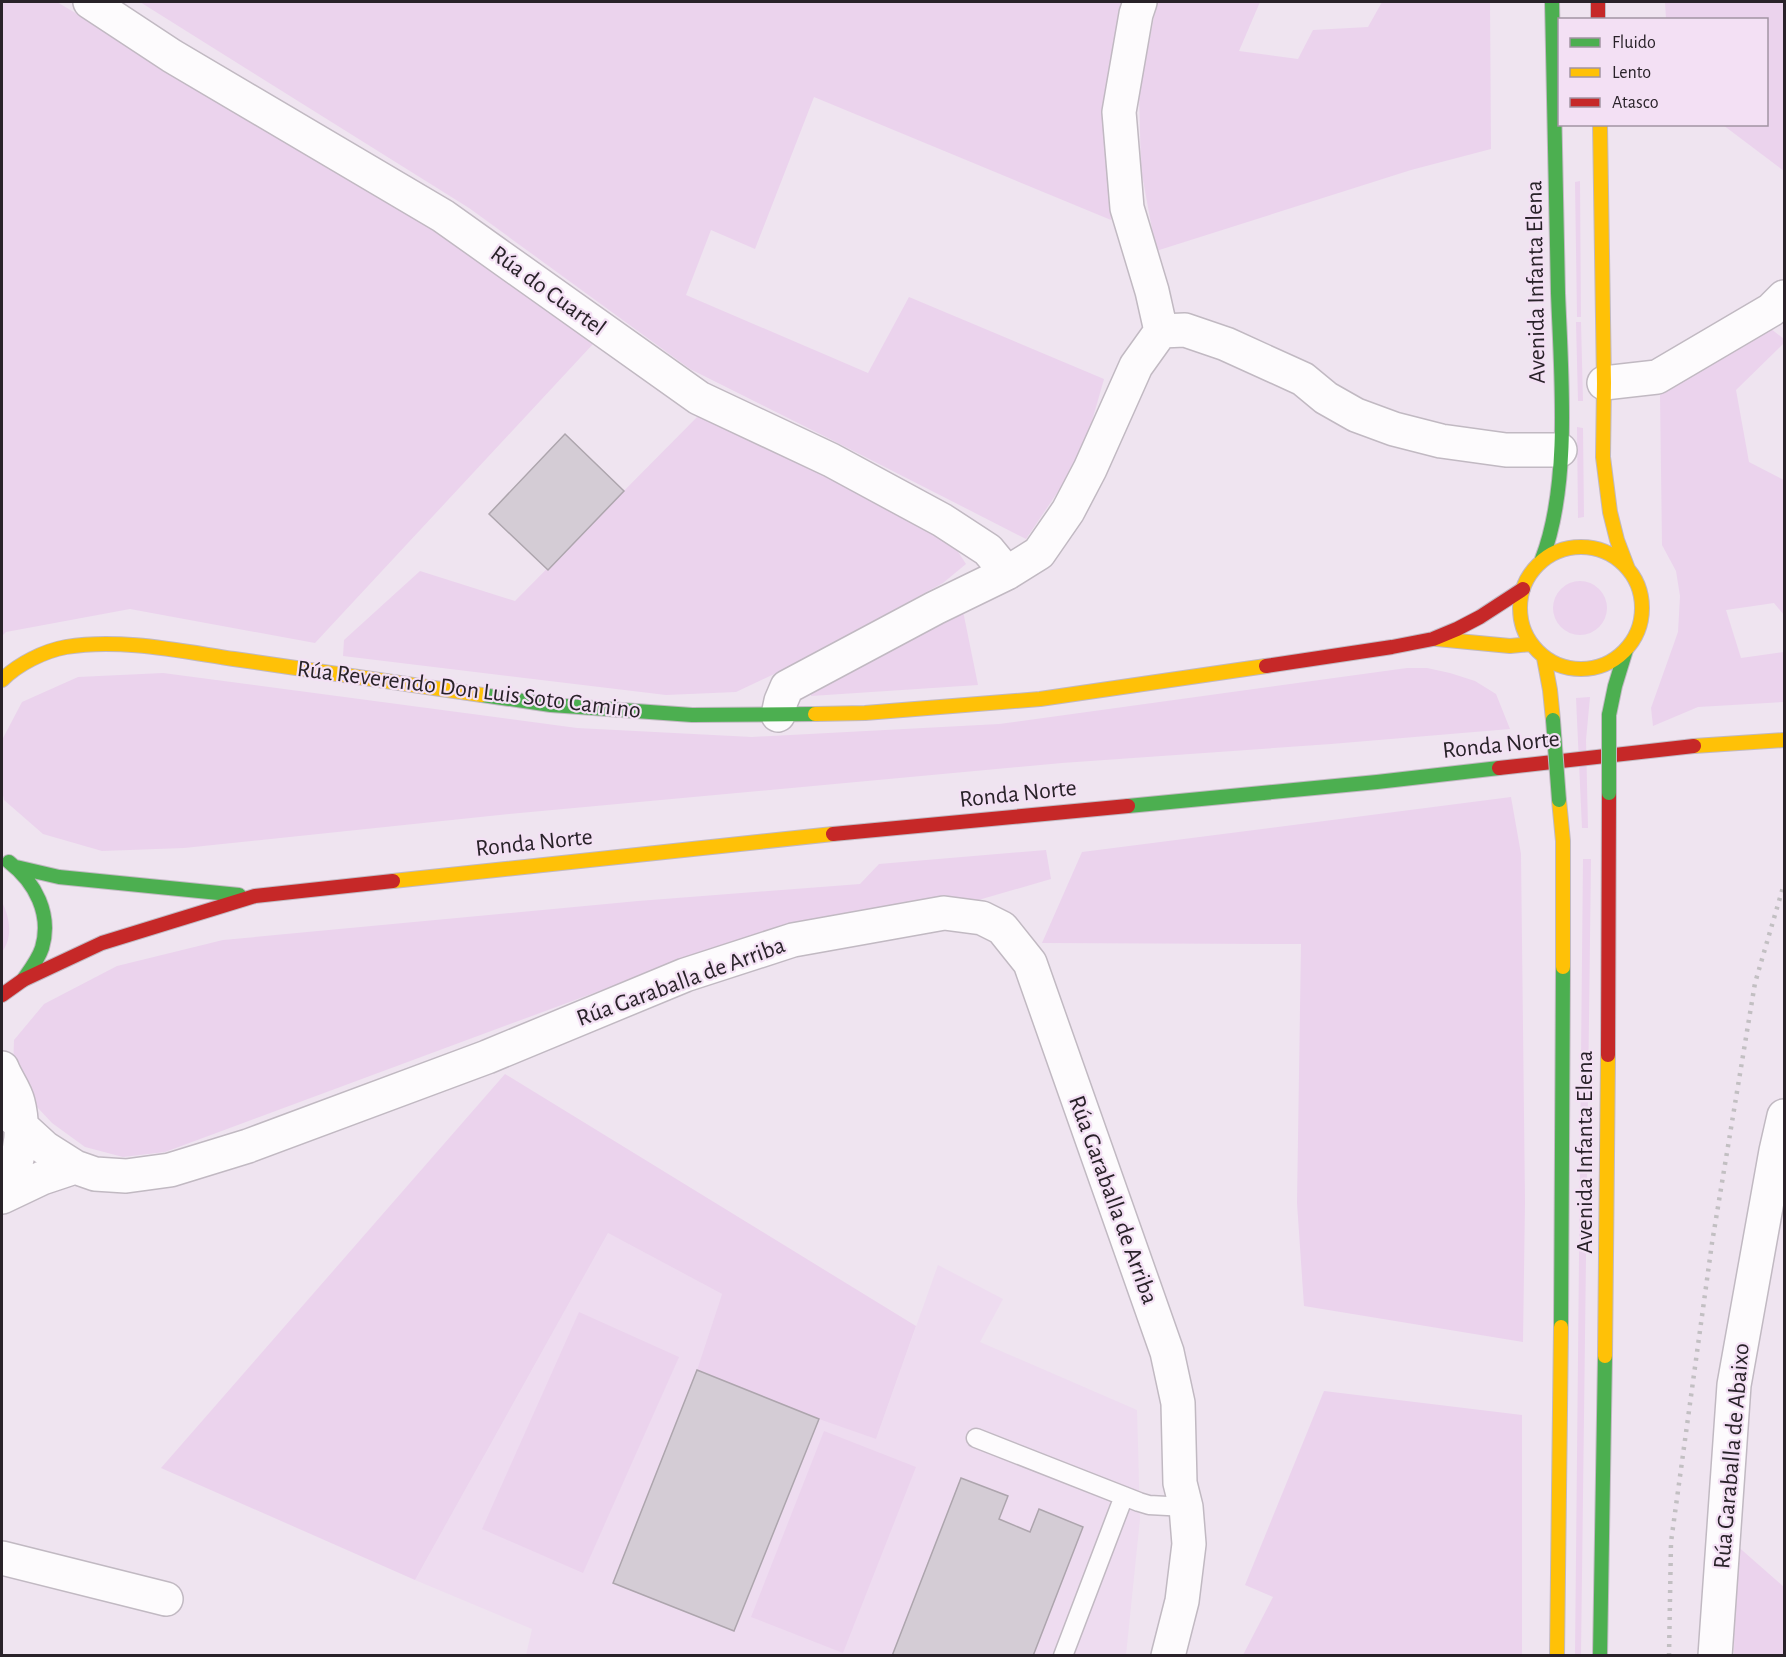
<svg xmlns="http://www.w3.org/2000/svg" width="1786" height="1657" font-family="'Alegreya Sans',sans-serif">
<rect width="100%" height="100%" fill="#efe4f0"/>
<path fill="#eedcf0" d="M 608,1233 L 722,1294 L 697,1370 L 876,1439 L 938,1265 L 1003,1299 L 980,1342 L 1137,1410 L 1140,1519 L 1126,1655 L 526,1655 L 532,1629 L 415,1580 Z"/>
<path fill="#ebd3ed" d="M 2,2 L 57,2 L 427,223 L 593,344 L 315,643 L 130,609 L 6,632 L 2,636 Z
M 140,2 L 1128,2 L 1110,123 L 1111,220 L 814,97 L 755,249 L 711,230 L 686,295 L 868,373 L 909,297 L 1104,379 L 1082,456 L 1026,539 L 832,440 L 690,369 L 469,208 Z
M 1157,2 L 1260,2 L 1239,51 L 1298,59 L 1313,30 L 1368,27 L 1382,2 L 1490,2 L 1491,149 L 1411,170 L 1156,251 L 1141,169 L 1139,93 Z
M 1665,2 L 1784,2 L 1784,171 L 1723,125 L 1766,124 L 1766,20 L 1666,19 Z
M 1580,181 L 1581,317 L 1577,317 L 1575,182 Z
M 1576,322 L 1581,322 L 1583,401 L 1578,401 Z
M 1766,325 L 1784,339 L 1784,343 L 1736,390 L 1749,462 L 1784,480 L 1784,615 L 1774,603 L 1726,610 L 1741,658 L 1784,652 L 1784,702 L 1698,707 L 1653,726 L 1651,708 L 1678,632 L 1680,596 L 1676,571 L 1662,545 L 1660,395 Z
M 702,412 L 951,541 L 966,564 L 943,583 L 787,668 L 736,692 L 666,695 L 343,656 L 344,640 L 420,571 L 515,601 Z
M 1577,427 L 1583,428 L 1584,517 L 1578,518 Z
M1553 608a27 27 0 1 1 54 0a27 27 0 1 1-54 0Z
M 963,611 L 978,685 L 811,696 L 811,684 Z
M 1407,668 L 1427,668 L 1450,673 L 1475,681 L 1496,694 L 1510,729 L 1331,744 L 1062,763 L 509,814 L 184,848 L 102,851 L 43,834 L 4,800 L 2,790 L 2,740 L 22,702 L 78,677 L 163,673 L 577,728 L 752,737 L 999,724 Z
M 1590,697 L 1586,740 L 1588,828 L 1582,828 L 1576,698 Z
M 1511,797 L 1521,854 L 1525,1202 L 1523,1342 L 1304,1306 L 1297,1203 L 1301,944 L 1042,943 L 1082,852 Z
M 1046,850 L 1051,879 L 975,901 L 781,928 L 629,980 L 165,1152 L 123,1157 L 85,1147 L 52,1123 L 23,1092 L 13,1070 L 14,1040 L 44,1004 L 117,966 L 223,940 L 638,901 L 860,884 L 879,864 Z
M 1583,859 L 1591,859 L 1581,1655 L 1575,1656 Z
M 2,902 C 10,918 13,937 2,952 Z
M 505,1074 L 916,1326 L 876,1439 L 819,1419 L 697,1370 L 722,1294 L 608,1233 L 415,1580 L 161,1468 Z
M 579,1312 L 679,1357 L 583,1573 L 482,1529 Z
M 1324,1391 L 1522,1415 L 1522,1655 L 1243,1655 L 1273,1597 L 1245,1585 Z
M 824,1431 L 916,1467 L 843,1653 L 751,1617 Z
M 1735,1544 L 1784,1587 L 1784,1655 L 1734,1656 Z"/>
<path fill="#d4ccd5" stroke="#ada5ad" stroke-width="1.5" d="M 565,434 L 624,491 L 548,570 L 489,514 Z
M 697,1370 L 819,1419 L 734,1631 L 613,1583 Z
M 961,1478 L 1008,1496 L 999,1519 L 1030,1532 L 1039,1509 L 1083,1527 L 1033,1656 L 892,1656 Z"/>
<g fill="none" stroke-linecap="round" stroke-linejoin="round">
<defs>
<path id="lane" d="M 976,1438 L 1139,1502 L 1149,1505 L 1186,1507
M 1063,1656 L 1124,1496"/>
<path id="street" d="M 90,2 L 172,56 L 443,216 L 699,398 L 831,460 L 942,520 L 988,550 L 1007,573
M 1140,2 L 1136,14 L 1119,112 L 1127,208 L 1152,291 L 1161,331
M 1604,383 L 1657,377 L 1771,310 L 1784,297
M 778,715 L 781,701 L 787,687 L 935,608 L 1007,573 L 1039,553 L 1068,511 L 1090,469 L 1136,366 L 1161,331 L 1185,330 L 1226,344 L 1303,379 L 1326,398 L 1356,415 L 1394,429 L 1441,441 L 1506,450 L 1560,450
M 2,1068 C 6,1079 15,1090 18,1102 C 26,1133 19,1166 2,1192
M 2,1104 L 21,1126 L 45,1148 L 75,1167 L 95,1174 L 126,1176 L 170,1170 L 248,1146 L 487,1057 L 685,975 L 793,940 L 944,913 L 982,918 L 1002,928 L 1030,963 L 1167,1352 L 1178,1403 L 1180,1483 L 1186,1507 L 1189,1544 L 1182,1601 L 1168,1656
M 2,1197 L 42,1178 L 75,1167
M 2,1558 L 166,1599
M 1715,1656 L 1734,1385 L 1776,1151 L 1784,1116"/>
<path id="fast" d="M 1542,559 C 1571,484 1561,373 1558,293 C 1556,196 1554,99 1552,2
M 482,695 L 551,705 L 692,715 L 815,714
M 1609,715 L 1615,686 L 1626,650
M 1128,806 L 1377,782 L 1499,768
M 9,862 C 35,882 52,914 42,948 C 38,960 30,970 23,980
M 16,867 L 59,877 L 239,895
M 1561,1327 L 1563,967
M 1600,1656 L 1605,1356"/>
<path id="slow" d="M 1600,124 L 1604,383 L 1603,457 L 1610,512 L 1617,540 L 1628,569
M1520 608a61 61 0 1 1 122 0a61 61 0 1 1-122 0Z
M 1437,639 L 1510,646 L 1531,644
M 1544,658 L 1550,690 L 1553,720
M 2,680 C 18,664 44,651 66,647 C 120,638 180,651 234,659 C 317,671 399,683 482,695
M 815,714 L 865,713 L 1040,699 L 1266,666
M 1694,746 L 1784,740
M 1559,800 L 1563,841 L 1563,967
M 393,881 L 833,834
M 1605,1356 L 1608,1055
M 1557,1656 L 1561,1327"/>
<path id="jam" d="M 1598,2 L 1598,20
M 1266,666 L 1392,647 L 1433,639 L 1457,629 L 1480,617 L 1523,589
M 1499,768 L 1694,746
M 833,834 L 1128,806
M 2,995 L 23,980 L 102,943 L 255,896 L 393,881
M 1608,1055 L 1609,793"/>
</defs>
<use href="#lane" stroke="#c1b9c2" stroke-width="21"/>
<use href="#street" stroke="#c1b9c2" stroke-width="36"/>
<use href="#fast" stroke="#c1b9c2" stroke-width="16"/>
<use href="#slow" stroke="#c1b9c2" stroke-width="16"/>
<use href="#jam" stroke="#c1b9c2" stroke-width="16"/>
<use href="#lane" stroke="#fdfbfd" stroke-width="18"/>
<use href="#street" stroke="#fdfbfd" stroke-width="33"/>
<use href="#fast" stroke="#4caf50" stroke-width="14"/>
<use href="#slow" stroke="#ffc107" stroke-width="14"/>
<use href="#jam" stroke="#c62828" stroke-width="14"/>
<path stroke="#c2bfc2" stroke-width="4.5" stroke-dasharray="3 6" stroke-linecap="butt" d="M 1669,1656 L 1671,1542 L 1712,1243 L 1755,983 L 1784,884"/>
<defs>
<path id="fast-bridge" d="M 1609,715 L 1609,793
M 1553,720 L 1559,800"/>
</defs>
<use href="#fast-bridge" stroke="#c1b9c2" stroke-width="16" stroke-linecap="butt"/>
<use href="#fast-bridge" stroke="#4caf50" stroke-width="14"/>
</g>
<g text-anchor="middle" dominant-baseline="central" stroke-width="4.5" stroke-linejoin="round" paint-order="stroke">
<g font-size="24" fill="#292229" stroke="#f3e0f4">
<text transform="translate(1536 282) rotate(-91)">Avenida Infanta Elena</text>
<text transform="translate(548 291) rotate(36)">Rúa do Cuartel</text>
<text transform="translate(469 690) rotate(7)">Rúa Reverendo Don Luis Soto Camino</text>
<text transform="translate(1501 745) rotate(-6)">Ronda Norte</text>
<text transform="translate(1018 794) rotate(-6)">Ronda Norte</text>
<text transform="translate(534 843) rotate(-6)">Ronda Norte</text>
<text transform="translate(681 982) rotate(-20)">Rúa Garaballa de Arriba</text>
<text transform="translate(1585 1152) rotate(-90)">Avenida Infanta Elena</text>
<text transform="translate(1113 1200) rotate(70)">Rúa Garaballa de Arriba</text>
<text transform="translate(1732 1456) rotate(-85)">Rúa Garaballa de Abaixo</text>
</g>
</g>
<rect width="1786" height="1657" fill="none" stroke="#292229" stroke-width="6"/>
<rect x="1558" y="18" width="210" height="108" fill="#f3e0f4" stroke="#a294a3" stroke-width="1.5"/>
<rect x="1570" y="38" width="30" height="9" fill="#4caf50" stroke="#a294a3" stroke-width="1.5"/>
<text x="1612" y="48" font-size="18" fill="#292229">Fluido</text>
<rect x="1570" y="68" width="30" height="9" fill="#ffc107" stroke="#a294a3" stroke-width="1.5"/>
<text x="1612" y="78" font-size="18" fill="#292229">Lento</text>
<rect x="1570" y="98" width="30" height="9" fill="#c62828" stroke="#a294a3" stroke-width="1.5"/>
<text x="1612" y="108" font-size="18" fill="#292229">Atasco</text>
</svg>
